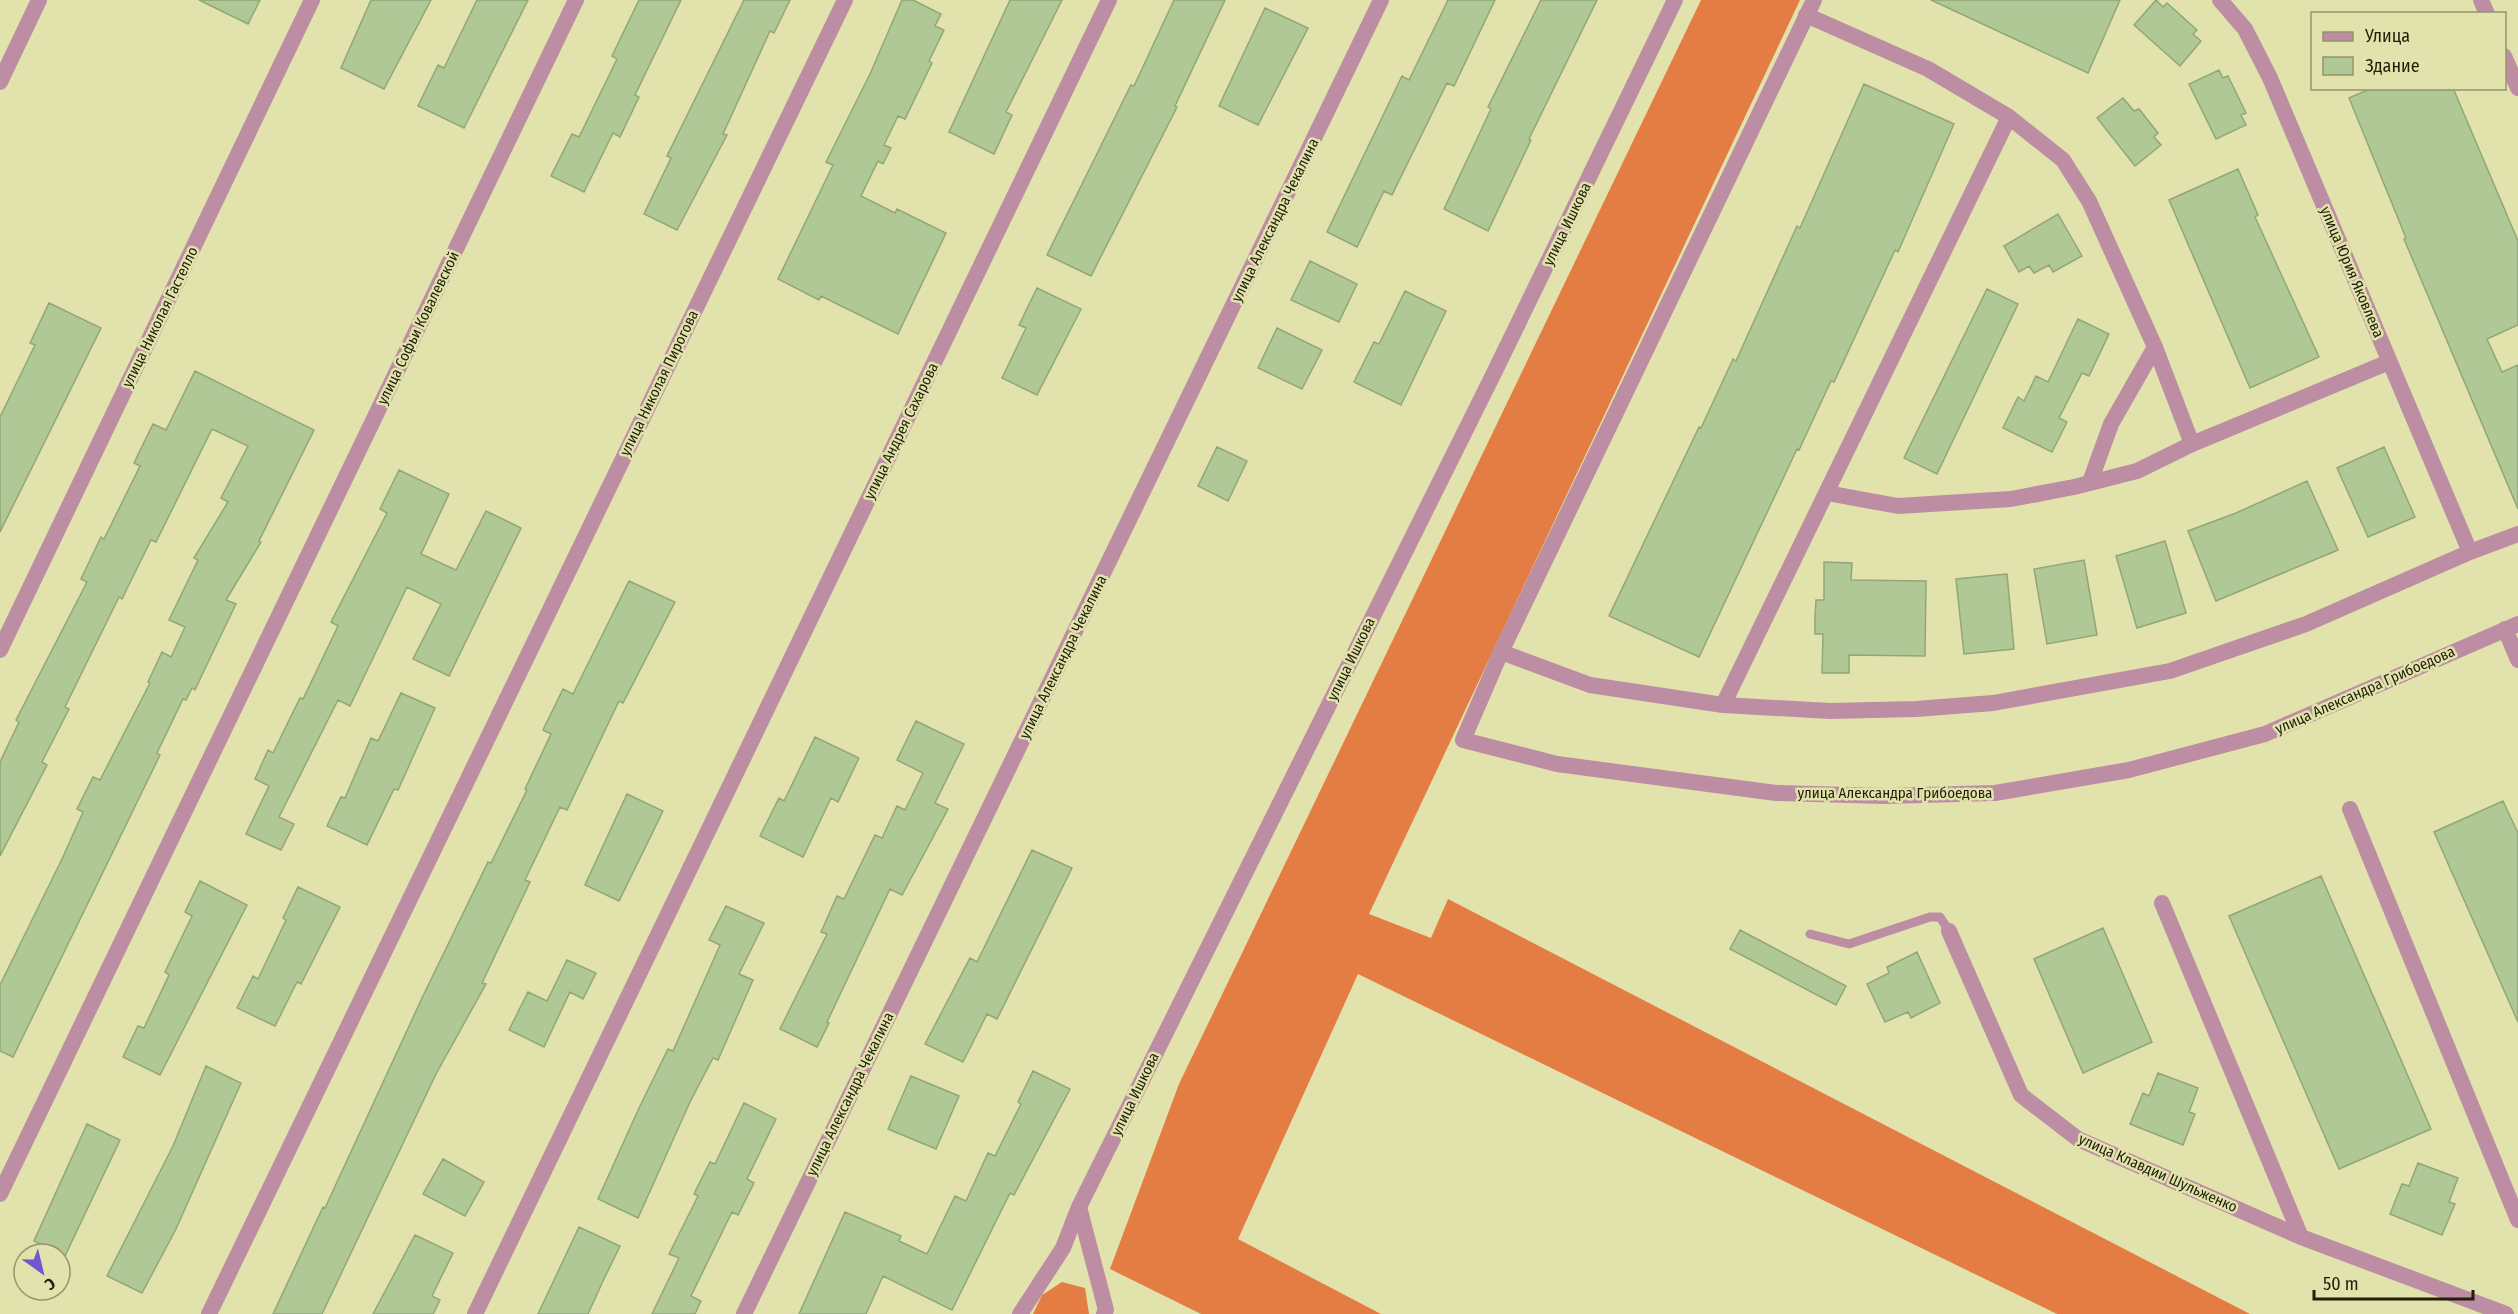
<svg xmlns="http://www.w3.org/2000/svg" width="2518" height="1314" font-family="'Fira Sans Condensed',sans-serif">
<rect width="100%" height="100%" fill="#e2e3ac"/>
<path fill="#e47d43" d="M 1701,0 L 1800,0 L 1369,914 L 1431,938 L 1448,899 L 2250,1314 L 2057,1314 L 1358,974 L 1238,1239 L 1381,1314 L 1201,1314 L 1110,1269 L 1179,1084 Z
M 1062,1282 L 1085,1288 L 1089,1314 L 1033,1314 L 1042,1295 Z"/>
<path fill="#b0c796" stroke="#91a777" stroke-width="1.5" d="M 199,0 L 260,0 L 248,24 Z
M 371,0 L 431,0 L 384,89 L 341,68 Z
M 477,0 L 528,0 L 464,128 L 418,106 L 438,65 L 444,68 Z
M 639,0 L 681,0 L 635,95 L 639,97 L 620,137 L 613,133 L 584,192 L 551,176 L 572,134 L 579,137 L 617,59 L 612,56 Z
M 744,0 L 790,0 L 774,33 L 770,31 L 723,134 L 727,135 L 677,230 L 644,214 L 671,158 L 667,156 Z
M 902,0 L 913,0 L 941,14 L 935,26 L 944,30 L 929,61 L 932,63 L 905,119 L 898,116 L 884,145 L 891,148 L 883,164 L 878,161 L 861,196 L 895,213 L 897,209 L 946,233 L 898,334 L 821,296 L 819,300 L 778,279 L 833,165 L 826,162 L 870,74 Z
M 1010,0 L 1062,0 L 1006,112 L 1012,115 L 994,154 L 949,132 Z
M 1174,0 L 1225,0 L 1175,106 L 1177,107 L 1091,276 L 1047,255 L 1131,85 L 1134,86 Z
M 1448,0 L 1495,0 L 1454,86 L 1447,83 L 1392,195 L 1384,191 L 1357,247 L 1327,232 L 1402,76 L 1409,80 Z
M 1541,0 L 1597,0 L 1529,139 L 1531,140 L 1488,231 L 1444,209 L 1491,109 L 1488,107 Z
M 1931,0 L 2120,0 L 2088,73 Z
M 2156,0 L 2163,7 L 2167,3 L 2197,30 L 2193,34 L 2201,41 L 2180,66 L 2134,25 Z
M 1265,8 L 1308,28 L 1258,125 L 1219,106 Z
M 2219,70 L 2223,78 L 2228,76 L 2246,113 L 2241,115 L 2246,125 L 2216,139 L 2189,84 Z
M 1864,84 L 1954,124 L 1898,252 L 1895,250 L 1834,382 L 1831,381 L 1799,450 L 1797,449 L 1699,657 L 1609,616 L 1699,427 L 1701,428 L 1733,359 L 1736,361 L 1797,226 L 1800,228 Z
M 2372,88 L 2453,88 L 2518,241 L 2518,325 L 2487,339 L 2502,372 L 2518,365 L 2518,509 L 2404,239 L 2406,238 L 2349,98 Z
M 2123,98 L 2134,111 L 2139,109 L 2158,133 L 2154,137 L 2161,145 L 2135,166 L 2097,118 Z
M 2238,169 L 2258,215 L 2255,217 L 2319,357 L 2250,388 L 2169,200 Z
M 2058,214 L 2082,256 L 2053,272 L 2049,265 L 2034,273 L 2029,266 L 2019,272 L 2004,246 Z
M 1310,261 L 1357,284 L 1339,322 L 1291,300 Z
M 1037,288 L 1081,309 L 1037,395 L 1002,378 L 1026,328 L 1019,325 Z
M 1987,289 L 2018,304 L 1937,474 L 1904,458 Z
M 1405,291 L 1446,311 L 1401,405 L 1354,382 L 1374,342 L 1379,344 Z
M 49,303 L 101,328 L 0,532 L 0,417 L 35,345 L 30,343 Z
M 2078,319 L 2109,334 L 2089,376 L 2082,373 L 2059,418 L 2067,422 L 2052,452 L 2003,428 L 2018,397 L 2024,401 L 2036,376 L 2048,382 Z
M 1277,328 L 1322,350 L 1302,389 L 1258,368 Z
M 195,371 L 314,430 L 259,541 L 261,542 L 226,600 L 236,604 L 211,656 L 195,690 L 192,688 L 186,700 L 183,699 L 157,753 L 160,755 L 13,1057 L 0,1051 L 0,985 L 62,859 L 83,812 L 77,809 L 93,777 L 100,780 L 150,683 L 148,682 L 162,652 L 171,657 L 185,627 L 169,620 L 198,560 L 194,558 L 228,502 L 221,498 L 248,446 L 212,429 L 156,542 L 151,540 L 122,599 L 119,597 L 65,707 L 69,709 L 42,762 L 47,765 L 0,856 L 0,762 L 19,722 L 16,720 L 87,582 L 81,579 L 101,537 L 104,539 L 140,466 L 134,463 L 153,424 L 166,430 Z
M 1217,447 L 1247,461 L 1228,501 L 1198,486 Z
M 2384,447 L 2415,517 L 2368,537 L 2337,468 Z
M 399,470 L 449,494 L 421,554 L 456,570 L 486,511 L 521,528 L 449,676 L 413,659 L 441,604 L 407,587 L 350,706 L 338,700 L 279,817 L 294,824 L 281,850 L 246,834 L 269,786 L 255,779 L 268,750 L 273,753 L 300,698 L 303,699 L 338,626 L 331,622 L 387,513 L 380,509 Z
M 2307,481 L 2338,550 L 2216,601 L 2188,531 L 2236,513 Z
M 2165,541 L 2186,613 L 2137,628 L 2116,556 Z
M 2084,560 L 2097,635 L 2047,644 L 2034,569 Z
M 1824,562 L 1852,563 L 1851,580 L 1926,581 L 1925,656 L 1849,655 L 1849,673 L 1822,673 L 1823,634 L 1815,634 L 1815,617 L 1816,600 L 1824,600 Z
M 2007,574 L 2014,649 L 1964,654 L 1956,579 Z
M 629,581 L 675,602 L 623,703 L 619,701 L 567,810 L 560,807 L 525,880 L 530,882 L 482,983 L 486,984 L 436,1074 L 322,1314 L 273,1314 L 323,1207 L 325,1208 L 422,998 L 488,862 L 491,863 L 527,790 L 525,789 L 551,734 L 543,730 L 563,689 L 573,694 Z
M 401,693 L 435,708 L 398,790 L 394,789 L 367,845 L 327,826 L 341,797 L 345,798 L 371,738 L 378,741 Z
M 916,721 L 964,744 L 935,803 L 948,809 L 902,895 L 890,889 L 827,1022 L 829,1023 L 817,1047 L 780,1029 L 827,934 L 821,932 L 837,896 L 844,899 L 875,835 L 882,838 L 897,806 L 905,810 L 923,773 L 897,760 Z
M 815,737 L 859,758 L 838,802 L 831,798 L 803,857 L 760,836 L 779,798 L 784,801 Z
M 627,794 L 663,811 L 619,901 L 585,885 Z
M 2503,801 L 2518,833 L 2518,1022 L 2434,832 Z
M 1032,850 L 1072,868 L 997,1019 L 987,1014 L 963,1062 L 925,1044 L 970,958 L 977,962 Z
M 2321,876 L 2431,1129 L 2339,1169 L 2229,916 Z
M 200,881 L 247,905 L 160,1075 L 123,1057 L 138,1026 L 144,1028 L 169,975 L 165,972 L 192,916 L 185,912 Z
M 298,887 L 340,907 L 301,984 L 297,982 L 275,1026 L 237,1008 L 253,976 L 258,979 L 286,920 L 283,918 Z
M 726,906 L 764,923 L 739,974 L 753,980 L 718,1060 L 713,1058 L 690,1102 L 638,1218 L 598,1199 L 639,1108 L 668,1049 L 673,1051 L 697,997 L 720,945 L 709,940 Z
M 2103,928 L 2152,1042 L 2083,1073 L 2034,959 Z
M 1740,930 L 1846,986 L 1836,1005 L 1730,949 Z
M 1917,952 L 1940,1003 L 1911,1018 L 1908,1012 L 1885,1022 L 1867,984 L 1889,973 L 1887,967 Z
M 567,960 L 596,973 L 583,999 L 570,992 L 544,1047 L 509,1030 L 528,992 L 547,1001 Z
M 206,1066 L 241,1083 L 176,1229 L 142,1293 L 107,1276 L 173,1146 Z
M 1033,1071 L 1070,1089 L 1014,1195 L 1010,1193 L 952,1310 L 883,1276 L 866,1314 L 799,1314 L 845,1212 L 901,1236 L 899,1241 L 927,1254 L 955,1196 L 966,1201 L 988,1153 L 995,1156 L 1021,1104 L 1018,1102 Z
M 2158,1073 L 2198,1088 L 2189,1112 L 2195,1114 L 2183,1145 L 2130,1124 L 2143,1093 L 2149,1096 Z
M 911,1076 L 959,1096 L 936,1149 L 888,1129 Z
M 744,1103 L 776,1119 L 747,1179 L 754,1183 L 738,1215 L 732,1212 L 691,1296 L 701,1301 L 695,1314 L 652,1314 L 679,1258 L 669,1254 L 698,1196 L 694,1194 L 710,1162 L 715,1164 Z
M 87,1124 L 120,1140 L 65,1256 L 34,1241 Z
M 443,1159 L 484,1182 L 465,1216 L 423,1194 Z
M 2418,1163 L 2458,1178 L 2449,1202 L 2455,1204 L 2442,1235 L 2390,1214 L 2402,1184 L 2409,1186 Z
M 579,1227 L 620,1246 L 603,1281 L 588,1314 L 538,1314 Z
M 415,1235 L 453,1253 L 432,1296 L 440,1300 L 433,1314 L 373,1314 Z"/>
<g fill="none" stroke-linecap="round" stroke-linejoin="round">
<path stroke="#bd8da4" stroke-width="9" d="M 1810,934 L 1849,944 L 1930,917 L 1940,917 L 1949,931"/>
<path stroke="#bd8da4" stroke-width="16" d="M 1814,0 L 1501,652 L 1463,740 L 1557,764 L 1776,793 L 1885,796 L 1995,793 L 2129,770 L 2265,734 L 2518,624
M 2220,0 L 2245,29 L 2270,78 L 2470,552
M 2481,0 L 2487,14
M 1806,15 L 1928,69 L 2009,117 L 2063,160 L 2089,201 L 2155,347 L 2192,444
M 2504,56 L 2518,88
M 0,82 L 39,0
M 2090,482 L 2111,424 L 2155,347
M 1827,493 L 1898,506 L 2011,499 L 2074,487 L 2137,471 L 2192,444 L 2389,362
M 2505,629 L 2518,660
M 0,650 L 312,0
M 1501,652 L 1590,685 L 1723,705 L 1830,711 L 1916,709 L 1993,703 L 2170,671 L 2306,624 L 2470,552 L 2518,534
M 1723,705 L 2009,117
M 2350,809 L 2518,1220
M 2162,903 L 2301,1237
M 1949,931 L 2021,1095 L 2078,1139 L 2301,1237 L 2506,1314
M 0,1194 L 576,0
M 1079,1207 L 1106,1310 L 1104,1314
M 209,1314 L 845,0
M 475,1314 L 1109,0
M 744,1314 L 1381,0
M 1020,1314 L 1063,1248 L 1079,1207 L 1494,373 L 1675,0"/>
</g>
<g text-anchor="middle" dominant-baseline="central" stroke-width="5" stroke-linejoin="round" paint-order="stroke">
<g font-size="15" fill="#1f1f0a" stroke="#e2e3ac">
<text transform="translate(1275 220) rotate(-64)">улица Александра Чекалина</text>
<text transform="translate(1567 224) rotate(-64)">улица Ишкова</text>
<text transform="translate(2352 272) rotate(67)">улица Юрия Яковлева</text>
<text transform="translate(160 317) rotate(-64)">улица Николая Гастелло</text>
<text transform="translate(418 328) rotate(-64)">улица Софьи Ковалевской</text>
<text transform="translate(659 383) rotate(-64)">улица Николая Пирогова</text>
<text transform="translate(901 431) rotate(-64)">улица Андрея Сахарова</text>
<text transform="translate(1063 657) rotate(-64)">улица Александра Чекалина</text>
<text transform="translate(1351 659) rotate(-64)">улица Ишкова</text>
<text transform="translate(2365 690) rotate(-24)">улица Александра Грибоедова</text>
<text x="1895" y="793">улица Александра Грибоедова</text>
<text transform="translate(850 1094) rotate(-64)">улица Александра Чекалина</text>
<text transform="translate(1135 1094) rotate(-64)">улица Ишкова</text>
<text transform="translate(2158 1173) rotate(24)">улица Клавдии Шульженко</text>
</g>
</g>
<rect x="2311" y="12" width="195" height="78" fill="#e2e3ac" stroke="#94956b" stroke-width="1.5"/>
<rect x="2323" y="32" width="30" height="9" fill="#bd8da4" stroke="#94956b" stroke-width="1.5"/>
<text x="2365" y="42" font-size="18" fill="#1f1f0a">Улица</text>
<rect x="2323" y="57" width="30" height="18" fill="#b0c796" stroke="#94956b" stroke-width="1.5"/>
<text x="2365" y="72" font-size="18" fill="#1f1f0a">Здание</text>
<g transform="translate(42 1272) rotate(146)"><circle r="28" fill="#e2e3ac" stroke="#94956b" stroke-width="1.5"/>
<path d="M0-4.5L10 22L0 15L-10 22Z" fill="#7058d2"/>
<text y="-9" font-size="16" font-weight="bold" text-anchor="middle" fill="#1f1f0a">С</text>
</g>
<path d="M2314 1290v9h159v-9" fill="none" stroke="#1f1f0a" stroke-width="3"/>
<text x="2323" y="1290" font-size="18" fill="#1f1f0a" stroke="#e2e3ac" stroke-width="4.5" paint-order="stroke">50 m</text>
</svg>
